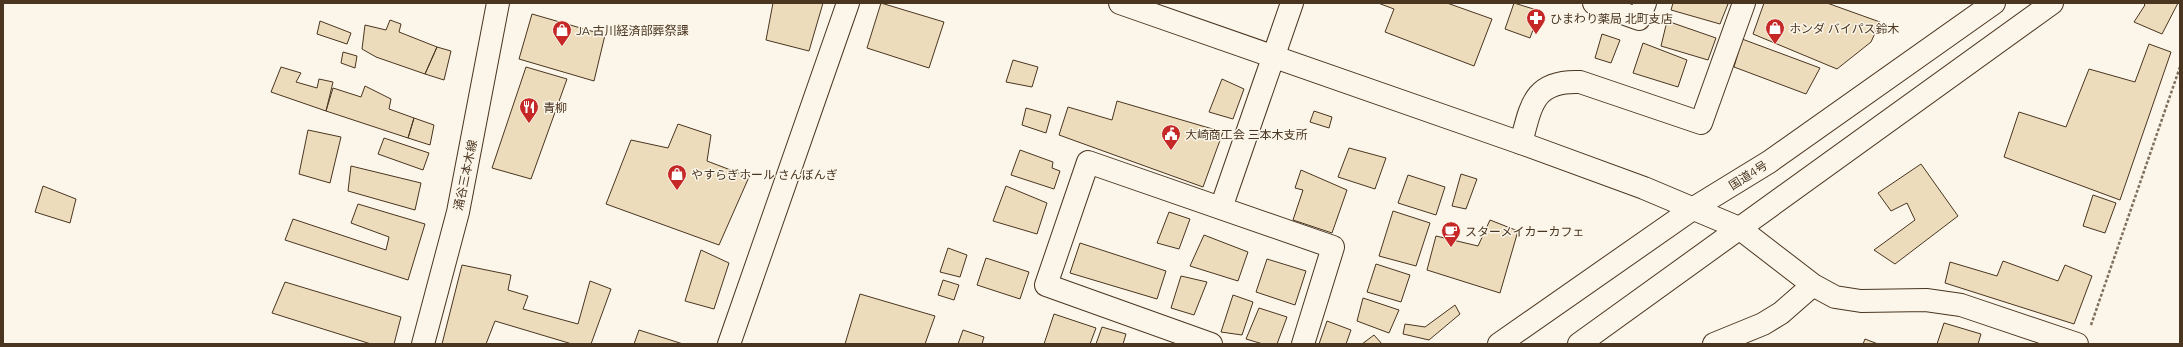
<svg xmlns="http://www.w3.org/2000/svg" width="2183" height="347" font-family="Ubuntu,'Noto Sans JP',sans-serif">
<rect width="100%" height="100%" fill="#fbf6e9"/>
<path fill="#ecdcbc" stroke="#4a3520" d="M 773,3 L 823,3 L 809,51 L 766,40 Z
M 881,3 L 944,22 L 929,68 L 867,48 Z
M 1378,3 L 1447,3 L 1492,19 L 1474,66 L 1385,32 L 1394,9 Z
M 1514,3 L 1540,11 L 1530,38 L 1505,29 Z
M 1673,3 L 1726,3 L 1728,4 L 1720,24 L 1671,10 Z
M 1764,3 L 1827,3 L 1880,22 L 1871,42 L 1837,69 L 1753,34 Z
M 2143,3 L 2178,3 L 2162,34 L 2134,22 L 2145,5 Z
M 532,14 L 605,35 L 594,81 L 519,59 Z
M 390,20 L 401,24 L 399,32 L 437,47 L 425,74 L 376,57 L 362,49 L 365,25 L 386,30 Z
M 320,21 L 351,33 L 347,44 L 317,34 Z
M 1667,21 L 1716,38 L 1708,60 L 1661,46 Z
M 1602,34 L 1620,40 L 1611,63 L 1595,58 Z
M 1742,39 L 1820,68 L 1806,94 L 1734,67 Z
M 1643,43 L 1687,60 L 1678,87 L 1633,73 Z
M 2149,44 L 2171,52 L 2120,200 L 2004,157 L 2019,112 L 2066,127 L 2089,69 L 2135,82 Z
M 437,47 L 451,51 L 444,80 L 425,74 Z
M 343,52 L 357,56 L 355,68 L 341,63 Z
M 1013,60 L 1038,67 L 1032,87 L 1006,82 Z
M 281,67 L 301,73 L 296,82 L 317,88 L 319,79 L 333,82 L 326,111 L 271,92 Z
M 526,67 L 567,79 L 531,179 L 492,168 Z
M 1222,79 L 1244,89 L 1233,119 L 1209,112 Z
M 365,86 L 391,99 L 389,109 L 414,118 L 408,138 L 326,111 L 333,88 L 361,97 Z
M 1117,101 L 1223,132 L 1203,187 L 1059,135 L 1068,107 L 1112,120 Z
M 1026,108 L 1051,115 L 1046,133 L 1022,125 Z
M 1314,111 L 1332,117 L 1329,128 L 1310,122 Z
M 414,118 L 434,125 L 430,145 L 408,138 Z
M 678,124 L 711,135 L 707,161 L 749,177 L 719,245 L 606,204 L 631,140 L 668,148 Z
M 308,130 L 341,137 L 330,183 L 299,174 Z
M 384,138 L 429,153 L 423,170 L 378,154 Z
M 1349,148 L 1386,158 L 1375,189 L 1338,177 Z
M 1020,150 L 1053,162 L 1052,168 L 1060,171 L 1054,189 L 1011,175 Z
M 1921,164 L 1958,216 L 1895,264 L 1874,250 L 1915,220 L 1907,203 L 1891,211 L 1878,193 Z
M 351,166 L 421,183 L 415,210 L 348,191 Z
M 1301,170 L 1347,190 L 1332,233 L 1293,220 L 1303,190 L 1295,188 Z
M 1461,174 L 1477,179 L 1466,209 L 1452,206 Z
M 1408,175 L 1445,187 L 1436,215 L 1398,203 Z
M 43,186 L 76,199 L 70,223 L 35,212 Z
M 1006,186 L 1047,203 L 1037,234 L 993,221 Z
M 2093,195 L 2116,203 L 2105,233 L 2083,226 Z
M 358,204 L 425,224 L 408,280 L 285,240 L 293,219 L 386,250 L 389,237 L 351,223 Z
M 1393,211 L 1430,223 L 1416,266 L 1379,256 Z
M 1169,212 L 1190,219 L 1179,249 L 1157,243 Z
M 1490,220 L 1518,231 L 1500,293 L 1427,270 L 1436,236 L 1478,246 Z
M 1204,235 L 1248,252 L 1238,281 L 1190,266 Z
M 1080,243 L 1166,271 L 1157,299 L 1070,273 Z
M 948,248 L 967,255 L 960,277 L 940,272 Z
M 701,250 L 729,263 L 714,309 L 685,301 Z
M 986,258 L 1029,272 L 1020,299 L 977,285 Z
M 1267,259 L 1306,271 L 1295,305 L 1256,292 Z
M 2003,261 L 2058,281 L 2065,265 L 2092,276 L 2074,324 L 1945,283 L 1950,262 L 1997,276 Z
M 1376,264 L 1410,275 L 1401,302 L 1367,292 Z
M 462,265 L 511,275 L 508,290 L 528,296 L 523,309 L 578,324 L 590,281 L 611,289 L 591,344 L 572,344 L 495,321 L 486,344 L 442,344 Z
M 1181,276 L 1207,282 L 1194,315 L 1171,308 Z
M 943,280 L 959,285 L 954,300 L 938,295 Z
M 285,282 L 401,317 L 394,344 L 371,344 L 272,313 Z
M 860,294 L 935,316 L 925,344 L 845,344 Z
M 1233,295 L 1253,302 L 1242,335 L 1221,332 Z
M 1363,298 L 1399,310 L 1389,333 L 1357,321 Z
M 1455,305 L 1460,314 L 1429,340 L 1403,334 L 1405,324 L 1425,327 Z
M 1259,308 L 1287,317 L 1277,344 L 1263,344 L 1246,339 Z
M 1054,314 L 1096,328 L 1090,344 L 1044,344 Z
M 1327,321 L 1351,330 L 1346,344 L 1319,344 Z
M 1944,323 L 1981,334 L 1978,344 L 1937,344 Z
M 1102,327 L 1126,334 L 1123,344 L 1096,344 Z
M 639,330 L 683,344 L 634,344 Z
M 963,330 L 984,337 L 982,344 L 958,344 Z
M 1374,335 L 1382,344 L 1362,344 Z
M 1865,339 L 1878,344 L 1863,344 Z"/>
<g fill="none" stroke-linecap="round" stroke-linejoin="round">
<defs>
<path id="street" d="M 1594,3 L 1639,19 L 1645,3
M 1521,143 C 1531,106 1533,80 1580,82 L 1701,123 L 1744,3
M 1221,208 L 1292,3
M 1739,228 L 1813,285 L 1835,297 L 1861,301 L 1926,300 L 1961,305 L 2077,344
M 729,344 L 848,3
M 1211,344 L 1046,285 L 1088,162 L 1333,247 L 1303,344
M 1714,344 L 1763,324 L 1781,313 L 1813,285"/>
<path id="secondary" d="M 1120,3 L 1521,143 L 1644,188 L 1739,228
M 423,344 L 458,212 L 498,3"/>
<path id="highway" d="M 1499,344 L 1694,208 L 1769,162 L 1994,3
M 1579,344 L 2052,3"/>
</defs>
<use href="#street" stroke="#4a3520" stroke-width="24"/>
<use href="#secondary" stroke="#4a3520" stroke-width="24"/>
<use href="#highway" stroke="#4a3520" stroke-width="24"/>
<path stroke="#7f6f5c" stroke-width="2.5" stroke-dasharray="3 2" stroke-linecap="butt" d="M 2091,325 L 2180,67"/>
<use href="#street" stroke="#fbf6e9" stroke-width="22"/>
<use href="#secondary" stroke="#fbf6e9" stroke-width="22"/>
<use href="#highway" stroke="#fbf6e9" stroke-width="22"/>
</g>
<defs>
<symbol id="pharmacy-pin" viewBox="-11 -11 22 30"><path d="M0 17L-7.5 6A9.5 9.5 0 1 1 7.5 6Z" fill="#c62828" stroke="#fbf6e9"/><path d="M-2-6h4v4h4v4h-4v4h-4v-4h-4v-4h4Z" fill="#fff"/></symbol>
<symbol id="shop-pin" viewBox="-11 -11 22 30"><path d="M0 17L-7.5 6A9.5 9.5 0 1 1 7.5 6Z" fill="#c62828" stroke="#fbf6e9"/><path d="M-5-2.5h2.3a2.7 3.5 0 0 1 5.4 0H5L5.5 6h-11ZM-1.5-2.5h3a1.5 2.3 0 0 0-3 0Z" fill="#fff"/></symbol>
<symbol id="restaurant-pin" viewBox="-11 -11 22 30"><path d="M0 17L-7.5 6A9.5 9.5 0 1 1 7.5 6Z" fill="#c62828" stroke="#fbf6e9"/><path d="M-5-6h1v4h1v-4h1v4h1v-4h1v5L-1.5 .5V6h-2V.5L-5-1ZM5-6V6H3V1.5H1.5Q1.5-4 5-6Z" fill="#fff"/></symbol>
<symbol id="civic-pin" viewBox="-11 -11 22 30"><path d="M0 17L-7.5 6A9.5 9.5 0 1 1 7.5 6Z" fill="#c62828" stroke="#fbf6e9"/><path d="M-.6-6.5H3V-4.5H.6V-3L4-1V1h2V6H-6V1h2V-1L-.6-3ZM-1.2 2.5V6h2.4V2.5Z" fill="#fff"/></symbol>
<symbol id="cafe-pin" viewBox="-11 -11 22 30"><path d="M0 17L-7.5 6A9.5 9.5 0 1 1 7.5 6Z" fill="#c62828" stroke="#fbf6e9"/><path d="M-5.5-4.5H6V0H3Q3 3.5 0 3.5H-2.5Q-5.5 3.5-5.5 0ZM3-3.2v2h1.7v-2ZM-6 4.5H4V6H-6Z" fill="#fff"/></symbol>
</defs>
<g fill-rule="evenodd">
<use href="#pharmacy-pin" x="1525" y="7" width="22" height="30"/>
<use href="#shop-pin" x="1764" y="17" width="22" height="30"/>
<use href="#shop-pin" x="551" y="19" width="22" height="30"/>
<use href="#restaurant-pin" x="518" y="96" width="22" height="30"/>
<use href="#civic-pin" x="1160" y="123" width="22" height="30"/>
<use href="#shop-pin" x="666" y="163" width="22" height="30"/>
<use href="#cafe-pin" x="1440" y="220" width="22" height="30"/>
</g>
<g text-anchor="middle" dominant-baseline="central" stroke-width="3" stroke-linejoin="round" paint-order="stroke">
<g font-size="12" fill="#4a3520" stroke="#fbf6e9" text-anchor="start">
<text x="1550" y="18">ひまわり薬局 北町支店</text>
<text x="1789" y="28">ホンダ バイパス鈴木</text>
<text x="576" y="30">JA 古川経済部葬祭課</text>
<text x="543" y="107">青柳</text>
<text x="1185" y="134">大崎商工会 三本木支所</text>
<text x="691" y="174">やすらぎホール さんぼんぎ</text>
<text x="1465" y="231">スターメイカーカフェ</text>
</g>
<g font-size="12" fill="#4a3520" stroke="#fbf6e9">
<text transform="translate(465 175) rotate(-78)">涌谷三本木線</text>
<text transform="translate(1748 175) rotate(-32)">国道4号</text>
</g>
</g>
<rect width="2183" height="347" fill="none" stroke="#4a3520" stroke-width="8"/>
</svg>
